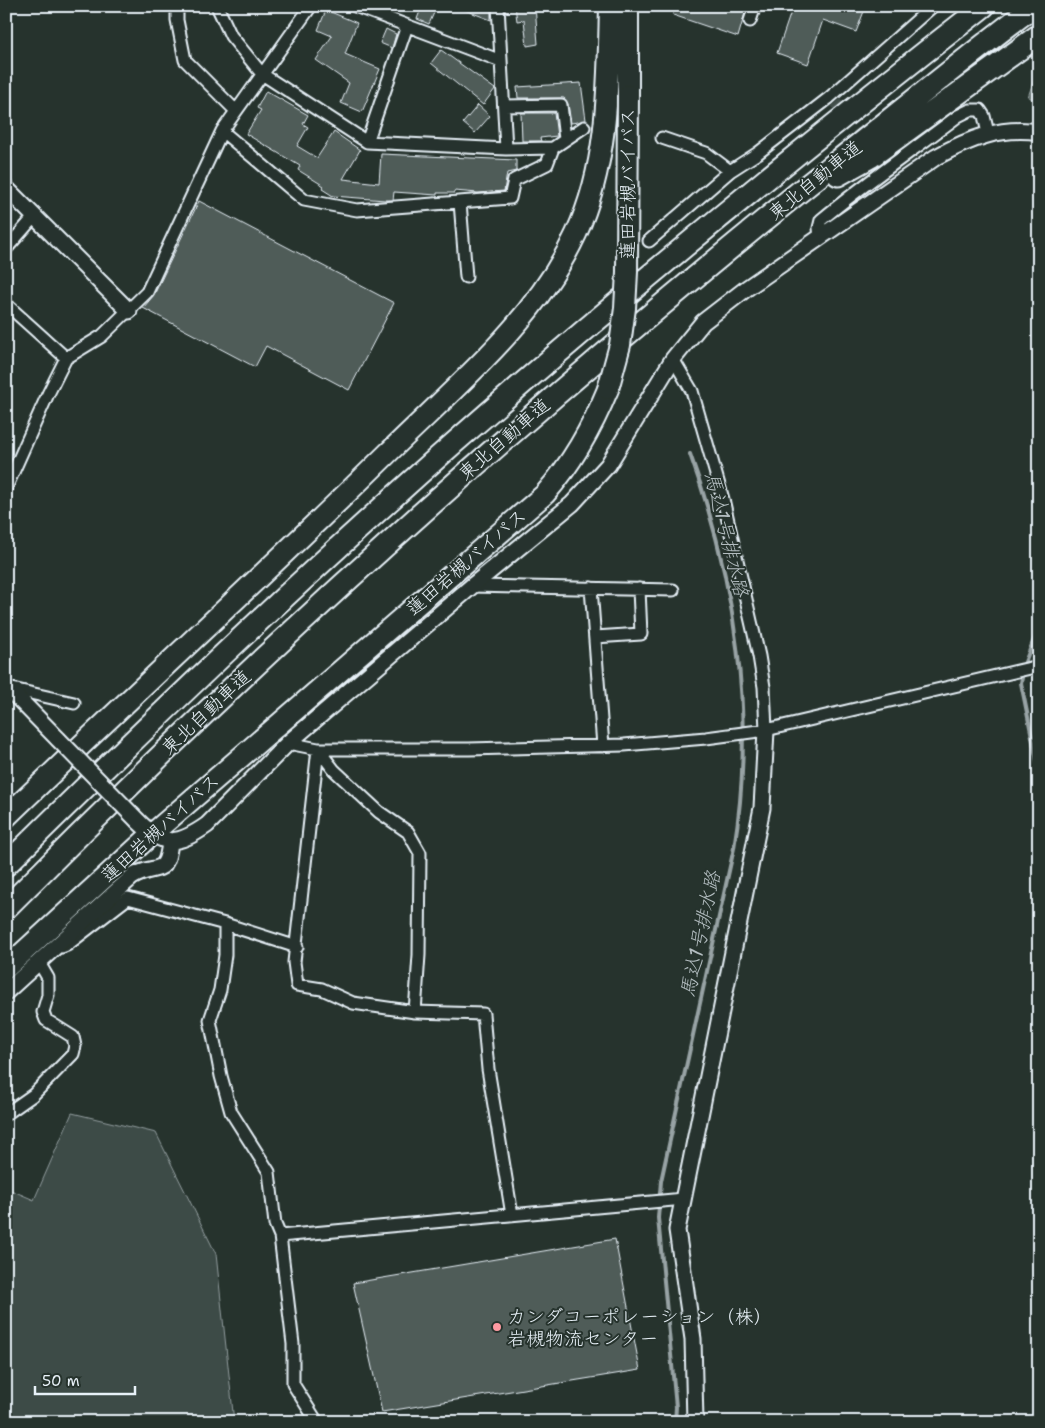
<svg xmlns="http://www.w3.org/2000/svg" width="1045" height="1428" font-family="'Shantell Sans','Klee One',sans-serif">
<rect width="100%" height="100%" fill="#26332d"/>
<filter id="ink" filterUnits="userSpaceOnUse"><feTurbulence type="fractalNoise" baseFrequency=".02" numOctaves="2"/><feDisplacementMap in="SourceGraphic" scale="10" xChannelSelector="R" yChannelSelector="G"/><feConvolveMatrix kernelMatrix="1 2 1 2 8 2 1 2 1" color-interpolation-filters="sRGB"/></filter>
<g filter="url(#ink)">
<path fill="#3e4b47" stroke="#939ea0" d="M 72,1113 L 156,1133 L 216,1254 L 234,1422 L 6,1422 L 6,1188 L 34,1200 Z"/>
<path fill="#636f6d" stroke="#98a3a5" d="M 1038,67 L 1039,67 L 1039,101 L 1028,97 Z"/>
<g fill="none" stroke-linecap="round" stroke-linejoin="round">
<path stroke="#98a3a5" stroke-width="4" d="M 1039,627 L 1025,662 L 1021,683 L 1039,771
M 675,1422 L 676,1407 L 658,1218 L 661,1181 L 734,848 C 756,717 735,578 690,454"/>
</g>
<path fill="#505c59" stroke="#e8f1f8" d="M 422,6 L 437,6 L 429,24 L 417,19 Z
M 491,6 L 491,20 L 457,7 L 457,6 Z
M 515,6 L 535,6 L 538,44 L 527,46 L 524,20 L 517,21 Z
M 676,6 L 747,6 L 738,37 L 673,15 Z
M 793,6 L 866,6 L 856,32 L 823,20 L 808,64 L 777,53 Z
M 326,10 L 357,23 L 345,54 L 380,69 L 362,112 L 341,103 L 349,83 L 316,60 L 332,36 L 318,30 Z
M 386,29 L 396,34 L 392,48 L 380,43 Z
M 441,50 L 495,89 L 483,105 L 431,63 Z
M 581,83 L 586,120 L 578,122 L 571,123 L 568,104 L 564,98 L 518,98 L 517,87 Z
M 266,91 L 308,115 L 303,124 L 308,127 L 297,146 L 317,158 L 334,132 L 360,150 L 343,179 L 379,183 L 381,154 L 516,160 L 516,171 L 507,173 L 504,191 L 478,193 L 454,191 L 454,193 L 437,193 L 437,195 L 394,192 L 393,200 L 385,200 L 333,196 L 322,189 L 324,186 L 298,170 L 300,166 L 246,134 L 261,110 L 257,108 Z
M 478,105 L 490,116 L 475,133 L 463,123 Z
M 521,113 L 554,113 L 557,136 L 540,138 L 541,141 L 522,141 Z
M 199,201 L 394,303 L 349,390 L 266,346 L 255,367 L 143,308 L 154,295 Z
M 615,1239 L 640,1370 L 382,1412 L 353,1283 Z"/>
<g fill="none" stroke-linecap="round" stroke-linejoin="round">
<path stroke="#43504b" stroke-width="11" stroke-dasharray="11 5.5" stroke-linecap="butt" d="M 836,103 L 890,168"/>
<defs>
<path id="minor" d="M 177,6 L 177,20 L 185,60 L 236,111
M 217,6 L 231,36 L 262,74 L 367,142 L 506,149 L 553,148
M 355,6 L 501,61
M 498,6 L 506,149
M 750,21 L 755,6
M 504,106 L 561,105 L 565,139
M 222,131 L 304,200 L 357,210 L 510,198 L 514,180 L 547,164 L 553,148 L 584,127
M 662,138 L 706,153 L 730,171
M 367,142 L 407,26
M 460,202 L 466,277
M 820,238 L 819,228 L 821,220 C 865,183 912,151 958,116 L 970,110 L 980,110 L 984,116 L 988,133
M 649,241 L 730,171 L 758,153 L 829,98 L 933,6
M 6,249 L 34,217
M 6,304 L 66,358
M 673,359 L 692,391 L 723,499 L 759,656 L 764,687 L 766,730
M 6,488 L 48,394 L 66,358 L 102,336 L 147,292 L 222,131 L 311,6
M 472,586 L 673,590
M 591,588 L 603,746
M 595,637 L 641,634 L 639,589
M 8,688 L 74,703
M 288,743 L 318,749 L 469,749 L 624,745 L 706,738 L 766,730 L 1039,666
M 318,749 L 334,770 L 379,812 L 408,832 L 420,853 L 419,955 L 415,1012 L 483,1014 L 488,1069 L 512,1215
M 318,749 L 294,962 L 297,985 L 322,989 L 353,1003 L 415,1012
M 225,924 L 297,947
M 62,947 L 67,945 L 128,898 L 225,924 L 225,955 L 220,990 L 210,1020 L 221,1076 L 231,1112 L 269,1172 L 275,1224 L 280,1236 L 293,1344 L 293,1384 L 317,1422
M 6,1114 L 33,1095 L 73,1054 L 75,1046 L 73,1037 L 46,1020 L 43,1012 L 48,995 L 48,978 L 38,961
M 280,1236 L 684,1199"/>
<path id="tertiary" d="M 6,188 L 129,311
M 6,689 L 17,697 L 58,739
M 138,821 C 164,847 177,846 207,825 L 288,743 L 472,586 L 572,504 L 608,465 L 673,359 L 703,322 L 747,288 L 936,157 C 969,139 1000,126 1039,132
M 6,992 L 132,877 C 157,862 166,879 170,842
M 695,1422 L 693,1339 L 677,1230 L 762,808 L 766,730"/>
<path id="trunk" d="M 628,95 L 628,6
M 6,817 C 133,695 263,576 388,453 C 456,386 535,322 576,234 C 609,163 608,83 610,6
M 6,968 L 152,834 L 545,494 C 573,462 592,428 608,389"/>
<path id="motorway" d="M 838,175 L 872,156 L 1039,35
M 6,865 C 152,721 300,579 454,443 C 626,292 803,147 984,6
M 6,908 C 268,644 544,396 834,164 C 901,111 966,57 1034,6"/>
</defs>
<use href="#minor" stroke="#e8f1f8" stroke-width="15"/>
<use href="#tertiary" stroke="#e8f1f8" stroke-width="19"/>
<use href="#trunk" stroke="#e8f1f8" stroke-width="24"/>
<use href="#motorway" stroke="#e8f1f8" stroke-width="25"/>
<use href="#minor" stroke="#26332d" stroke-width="11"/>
<use href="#tertiary" stroke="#26332d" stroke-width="15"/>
<use href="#trunk" stroke="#26332d" stroke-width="20"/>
<use href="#motorway" stroke="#26332d" stroke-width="21"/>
<defs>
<path id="tertiary-bridge" d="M 58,739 L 138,821"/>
<path id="trunk-bridge" d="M 608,389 L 620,345 L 625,308 L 627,272 L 628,95"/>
</defs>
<use href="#tertiary-bridge" stroke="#e8f1f8" stroke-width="19" stroke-linecap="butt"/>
<use href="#trunk-bridge" stroke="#e8f1f8" stroke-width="24" stroke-linecap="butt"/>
<use href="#tertiary-bridge" stroke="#26332d" stroke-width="15"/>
<use href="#trunk-bridge" stroke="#26332d" stroke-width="20"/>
</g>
</g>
<circle fill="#ff9aa2" stroke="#26332d" stroke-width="2" cx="497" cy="1327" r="5"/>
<g text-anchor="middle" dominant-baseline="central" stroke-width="4" stroke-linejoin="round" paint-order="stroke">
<g font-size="19" fill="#e8f1f8" stroke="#26332d">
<text transform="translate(815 180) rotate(-39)">東北自動車道</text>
<text transform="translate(627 184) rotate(-90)">蓮田岩槻バイパス</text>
<text transform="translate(504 439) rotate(-41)">東北自動車道</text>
<text transform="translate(466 562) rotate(-41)">蓮田岩槻バイパス</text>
<text transform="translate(206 712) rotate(-43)">東北自動車道</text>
<text transform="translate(160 828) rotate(-42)">蓮田岩槻バイパス</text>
</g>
<g font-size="19" fill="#e8f1f8" stroke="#26332d" text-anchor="start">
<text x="507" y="1316">カンダコーポレーション（株）<tspan x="507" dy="22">岩槻物流センター</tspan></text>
</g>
<g font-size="20" font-style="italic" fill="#b3bdc0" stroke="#26332d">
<text transform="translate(727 534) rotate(76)">馬込1号排水路</text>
<text transform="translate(700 934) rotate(-78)">馬込1号排水路</text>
</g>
</g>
<rect width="1045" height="1428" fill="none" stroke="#26332d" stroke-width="25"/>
<rect x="12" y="12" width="1020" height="1403" fill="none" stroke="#e8f1f8" stroke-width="2" filter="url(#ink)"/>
<path d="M35 1386v8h100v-8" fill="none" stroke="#e8f1f8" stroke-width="2.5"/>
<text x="42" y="1386" font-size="15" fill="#e8f1f8" stroke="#26332d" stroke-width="4" paint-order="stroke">50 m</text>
</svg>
